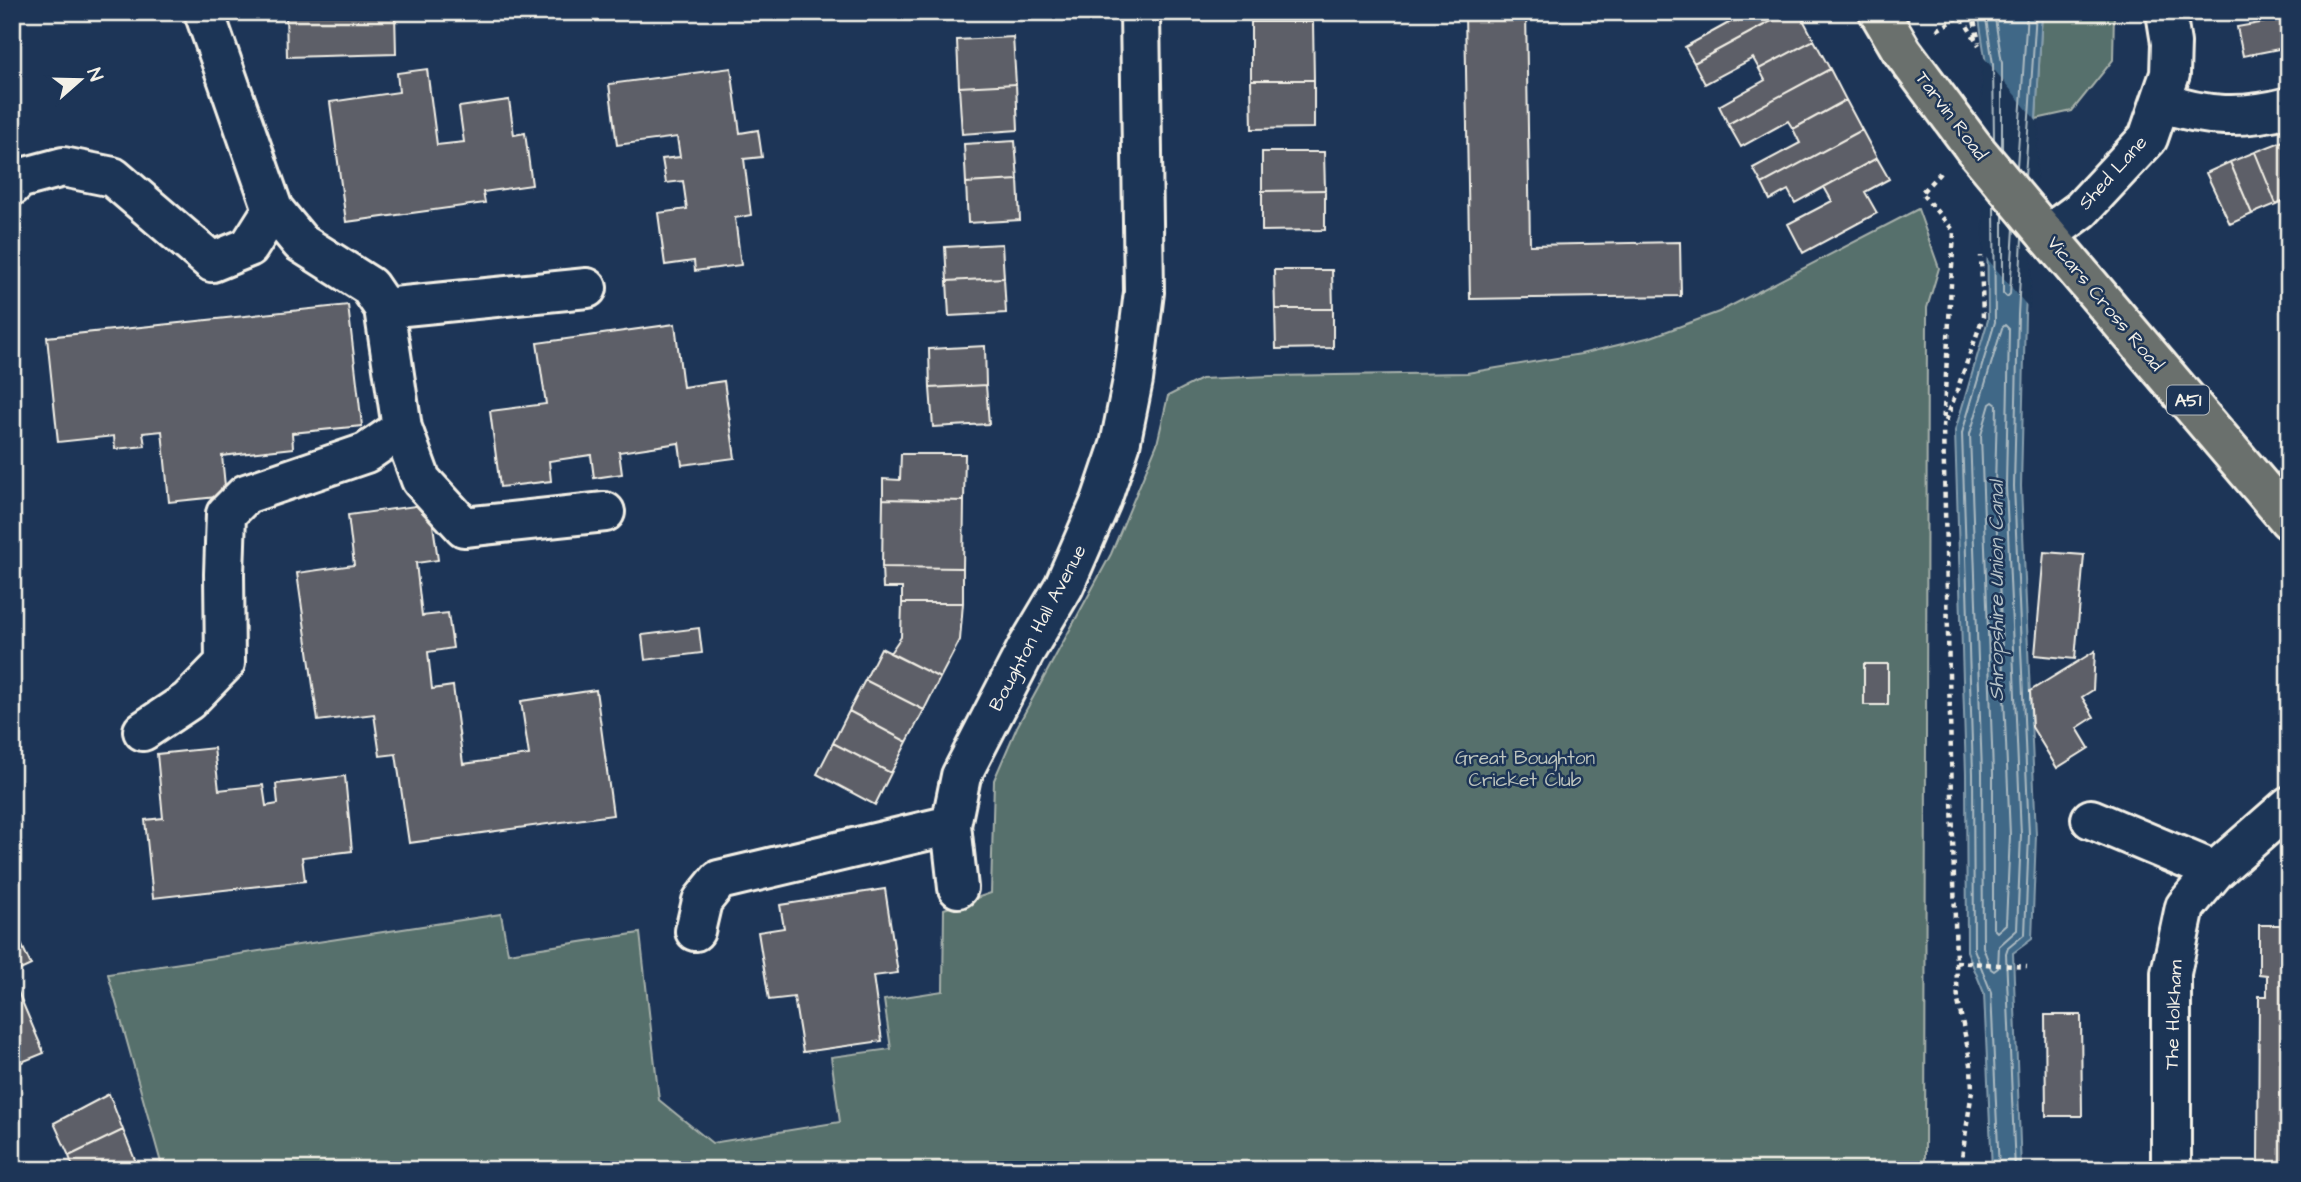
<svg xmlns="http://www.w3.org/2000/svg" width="2301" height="1182" font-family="'Architects Daughter',sans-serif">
<rect width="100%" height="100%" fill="#1d3557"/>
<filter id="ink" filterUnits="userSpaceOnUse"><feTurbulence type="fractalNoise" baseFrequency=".0143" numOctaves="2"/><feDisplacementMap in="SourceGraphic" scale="14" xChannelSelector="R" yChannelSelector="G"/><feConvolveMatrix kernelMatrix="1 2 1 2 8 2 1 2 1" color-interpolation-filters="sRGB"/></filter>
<g filter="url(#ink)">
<path fill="#57706c" stroke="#a6b0aa" stroke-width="2" d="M 2042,12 L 2114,12 L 2113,60 L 2072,111 L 2036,119 Z
M 1918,209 L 1939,268 L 1927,308 L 1925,1170 L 163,1170 L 108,974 L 501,914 L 508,953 L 640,933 L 659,1100 L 712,1143 L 840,1122 L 831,1057 L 891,1049 L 884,1000 L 943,991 L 944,909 L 991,893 L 994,780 L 1017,727 L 1111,554 L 1157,444 L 1168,396 L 1201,379 L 1270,376 L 1467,373 L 1581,354 L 1651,337 L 1719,312 Z"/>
<path fill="#406887" stroke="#889fae" stroke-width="2" d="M 1978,12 L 2042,12 L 2025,315 L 2021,486 L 2036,835 L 2032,939 L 2013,953 L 2021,1170 L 1992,1170 L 1984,993 L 1967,951 L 1966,774 L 1955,431 L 1988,320 L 1986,64 Z"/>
<path fill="#1d3557" d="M 1981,54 L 2039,124 L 2029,308 L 1984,255 Z"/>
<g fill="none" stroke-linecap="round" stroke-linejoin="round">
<path stroke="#acbac1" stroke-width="2" d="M 1985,12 L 1993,64 L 1994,139
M 1994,12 L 2002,63 L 2002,149
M 2017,167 L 2027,12
M 2025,177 L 2036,12
M 1994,205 L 1995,322 L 1962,433 L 1973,773 L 1974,949 L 1991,992 L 1999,1170
M 2003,215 L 2003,293 L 2007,297 L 2010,294 L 2014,228
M 2005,325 L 2009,329 L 2006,486 L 2021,835 L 2017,930 L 1999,946 L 1998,968 L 1994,971 L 1991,969 L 1983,947 L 1982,773 L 1970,434 L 2002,328 Z
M 1993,402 L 1997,405 L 1995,487 L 2010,835 L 2006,924 L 1997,932 L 1993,928 L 1993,773 L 1981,435 L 1990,404 Z
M 2015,1170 L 2006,954 L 2008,948 L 2025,934 L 2029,835 L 2014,486 L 2018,315 L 2022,238"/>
</g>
<path fill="#5d5f67" stroke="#f4f1e8" stroke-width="2" d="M 286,12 L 395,12 L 396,54 L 287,57 Z
M 1465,12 L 1526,12 L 1530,245 L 1680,242 L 1681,296 L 1470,299 Z
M 1732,12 L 1788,12 L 1694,63 L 1685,47 L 1736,19 Z
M 1788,12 L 1799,12 L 1814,40 L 1759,69 L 1753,58 L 1705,84 L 1694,63 Z
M 2289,18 L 2289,47 L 2243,56 L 2237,27 Z
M 1251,22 L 1313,22 L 1314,80 L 1251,80 Z
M 1013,37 L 1016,84 L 959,87 L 957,40 Z
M 1814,40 L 1830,69 L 1728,124 L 1719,106 L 1765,80 L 1759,69 Z
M 731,68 L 740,133 L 758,130 L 762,157 L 744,159 L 751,215 L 735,218 L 741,265 L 695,271 L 694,261 L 665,265 L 658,213 L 687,209 L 683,181 L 666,183 L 662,159 L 680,157 L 677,137 L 617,145 L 609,84 Z
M 427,69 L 437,145 L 464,142 L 459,107 L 509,100 L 514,135 L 525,133 L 532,185 L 483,192 L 485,203 L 346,222 L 330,102 L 399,92 L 397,73 Z
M 1830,69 L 1846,100 L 1793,129 L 1788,121 L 1741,147 L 1728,124 Z
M 1251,80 L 1314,80 L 1314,128 L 1252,129 Z
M 1016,84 L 1018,130 L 962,134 L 959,87 Z
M 1846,100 L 1862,130 L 1762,184 L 1753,168 L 1800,143 L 1793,129 Z
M 1862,130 L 1877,158 L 1795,203 L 1788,190 L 1770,200 L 1762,184 Z
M 1015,141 L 1018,180 L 966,183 L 964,144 Z
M 2283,141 L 2289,159 L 2289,198 L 2276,204 L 2255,152 Z
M 1262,152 L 1324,152 L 1325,190 L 1262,191 Z
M 2255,152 L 2276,204 L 2252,214 L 2230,162 Z
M 1877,158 L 1889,179 L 1865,192 L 1877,213 L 1803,253 L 1788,224 L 1832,201 L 1824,187 Z
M 2230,162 L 2252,214 L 2230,224 L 2206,173 Z
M 1018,180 L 1020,220 L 968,223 L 966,183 Z
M 1325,190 L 1325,230 L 1262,231 L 1262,191 Z
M 1002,244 L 1004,278 L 947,281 L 945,247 Z
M 1274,270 L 1332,270 L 1333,309 L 1275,309 Z
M 1004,278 L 1006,313 L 949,316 L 947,281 Z
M 348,305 L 362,426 L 292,433 L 293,448 L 222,456 L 226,496 L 169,502 L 162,431 L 143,433 L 145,446 L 115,449 L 114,436 L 58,442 L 47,337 Z
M 1275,309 L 1333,309 L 1333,348 L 1276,349 Z
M 675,324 L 683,387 L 724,381 L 735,458 L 682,465 L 679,443 L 619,452 L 622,474 L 594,478 L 591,455 L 549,461 L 551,481 L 500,487 L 490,411 L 546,404 L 537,343 Z
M 985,346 L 986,385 L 930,388 L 929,349 Z
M 986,385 L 989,424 L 933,427 L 930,388 Z
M 901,454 L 965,454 L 964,501 L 883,499 L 883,479 L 900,480 Z
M 883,499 L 964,501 L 963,568 L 882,567 Z
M 430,504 L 438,560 L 416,563 L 422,616 L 448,613 L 453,648 L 428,652 L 432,689 L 453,686 L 463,764 L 529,755 L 521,701 L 596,690 L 613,815 L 409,843 L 396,754 L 380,756 L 374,714 L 318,721 L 297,573 L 354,565 L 348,515 Z
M 2044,552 L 2084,555 L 2075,659 L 2035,655 Z
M 882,567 L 963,568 L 963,603 L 902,603 L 902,588 L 883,588 Z
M 902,603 L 963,603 L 960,640 L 940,678 L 890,653 L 901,637 Z
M 699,628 L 702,653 L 645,660 L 642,635 Z
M 881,648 L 940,678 L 924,710 L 865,680 Z
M 2095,651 L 2093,690 L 2082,697 L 2094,717 L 2077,728 L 2089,748 L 2057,768 L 2032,727 L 2030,691 Z
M 1864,664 L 1888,664 L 1888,705 L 1864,705 Z
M 865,680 L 924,710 L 907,742 L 849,711 Z
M 849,711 L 907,742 L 891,773 L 833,743 Z
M 833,743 L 891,773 L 875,805 L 817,774 Z
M 214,748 L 219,790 L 263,785 L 266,806 L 278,804 L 276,784 L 345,776 L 352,851 L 302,857 L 305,881 L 153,898 L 145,820 L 163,818 L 157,754 Z
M 885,889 L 898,973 L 873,976 L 882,1041 L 803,1052 L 794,997 L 769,1000 L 758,932 L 784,928 L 780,905 Z
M 2259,925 L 2289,925 L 2289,1170 L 2258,1170 L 2259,996 L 2267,996 L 2267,975 L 2259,974 Z
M 13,926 L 31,965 L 12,974 L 12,926 Z
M 18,992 L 44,1053 L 12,1066 L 12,994 Z
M 2045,1015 L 2081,1015 L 2082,1116 L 2046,1116 Z
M 109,1094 L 123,1130 L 69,1156 L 54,1123 Z
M 123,1130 L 139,1170 L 74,1170 L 69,1156 Z"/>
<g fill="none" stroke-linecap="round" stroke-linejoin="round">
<defs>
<path id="minor" d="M 204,12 L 273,209 L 301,243 L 369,286 L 384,308 L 402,428 L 421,480 L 464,527 L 605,512
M 2161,102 C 2206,118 2243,119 2289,107
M 12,186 L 18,179 L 63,167 L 113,177 L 212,262 L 249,247 L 273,209
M 2047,235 L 2081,210 L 2148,138 L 2170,74 L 2171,43 L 2166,12
M 384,308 L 587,288
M 143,731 L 188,701 L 225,663 L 224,574 L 226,514 L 246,494 L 366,453 L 402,428
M 2091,819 L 2215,871 L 2289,806
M 958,888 L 951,825 L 961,776 L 1026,650 L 1064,586 L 1101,501 L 1120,445 L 1133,380 L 1144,292 L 1140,12
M 695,931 L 702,901 L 719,880 L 951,825
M 2171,1170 L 2171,973 L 2185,907 L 2215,871"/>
<path id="highway" d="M 1879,12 L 1902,51 L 1974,148
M 2030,215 L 2289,520"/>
</defs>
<use href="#minor" stroke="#f4f1e8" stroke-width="44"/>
<use href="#highway" stroke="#f4f1e8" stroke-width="44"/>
<path stroke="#f4f1e8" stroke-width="4.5" stroke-dasharray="5 5" stroke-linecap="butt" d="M 1972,12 L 1979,42
M 1937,30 L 1961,16 L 1979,45
M 1940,173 L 1921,193 L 1954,231 L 1943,428 L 1956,962 L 1958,1001 L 1971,1064 L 1972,1091 L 1960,1170
M 1946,421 L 1983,317 L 1981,256
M 1956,962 L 2027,967"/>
<use href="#minor" stroke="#1d3557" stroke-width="38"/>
<use href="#highway" stroke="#6b706d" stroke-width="38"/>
<defs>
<path id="highway-bridge" d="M 1974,148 L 2030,215"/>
</defs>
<use href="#highway-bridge" stroke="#f4f1e8" stroke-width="44" stroke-linecap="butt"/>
<use href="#highway-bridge" stroke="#6b706d" stroke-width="38"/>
</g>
</g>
<g text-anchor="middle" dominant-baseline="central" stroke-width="5" stroke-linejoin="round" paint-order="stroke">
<rect fill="#1d3557" stroke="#b4b9bc" stroke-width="2" x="2167" y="385.5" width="42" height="29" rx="5"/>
<g font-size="18" font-weight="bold" fill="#f4f1e8">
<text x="2188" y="400">A51</text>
</g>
<g font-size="19" fill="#f4f1e8" stroke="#1d3557">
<text transform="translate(1951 116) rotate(53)">Tarvin Road</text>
<text transform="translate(2113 173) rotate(-48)">Shed Lane</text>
<text transform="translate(2105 304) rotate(50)">Vicars Cross Road</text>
<text transform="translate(1038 628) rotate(-62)">Boughton Hall Avenue</text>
<text transform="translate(2174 1015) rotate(-88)">The Holkham</text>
</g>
<g font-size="19" fill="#bdc4bd" stroke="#1d3557">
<text x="1525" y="758">Great Boughton<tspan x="1525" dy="22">Cricket Club</tspan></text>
</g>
<g font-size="21" font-style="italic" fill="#b5c1c6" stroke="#1d3557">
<text transform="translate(1996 591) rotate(-90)">Shropshire Union Canal</text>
</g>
</g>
<rect width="2301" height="1182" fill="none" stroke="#1d3557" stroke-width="42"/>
<rect x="21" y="21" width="2259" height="1140" fill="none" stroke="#f4f1e8" stroke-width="2.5" filter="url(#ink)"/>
<g transform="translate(80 80) rotate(70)" stroke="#1d3557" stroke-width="5" paint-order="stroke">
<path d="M0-5L12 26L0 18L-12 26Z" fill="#f4f1e8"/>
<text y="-10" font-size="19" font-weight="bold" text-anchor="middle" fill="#f4f1e8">N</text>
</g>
</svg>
